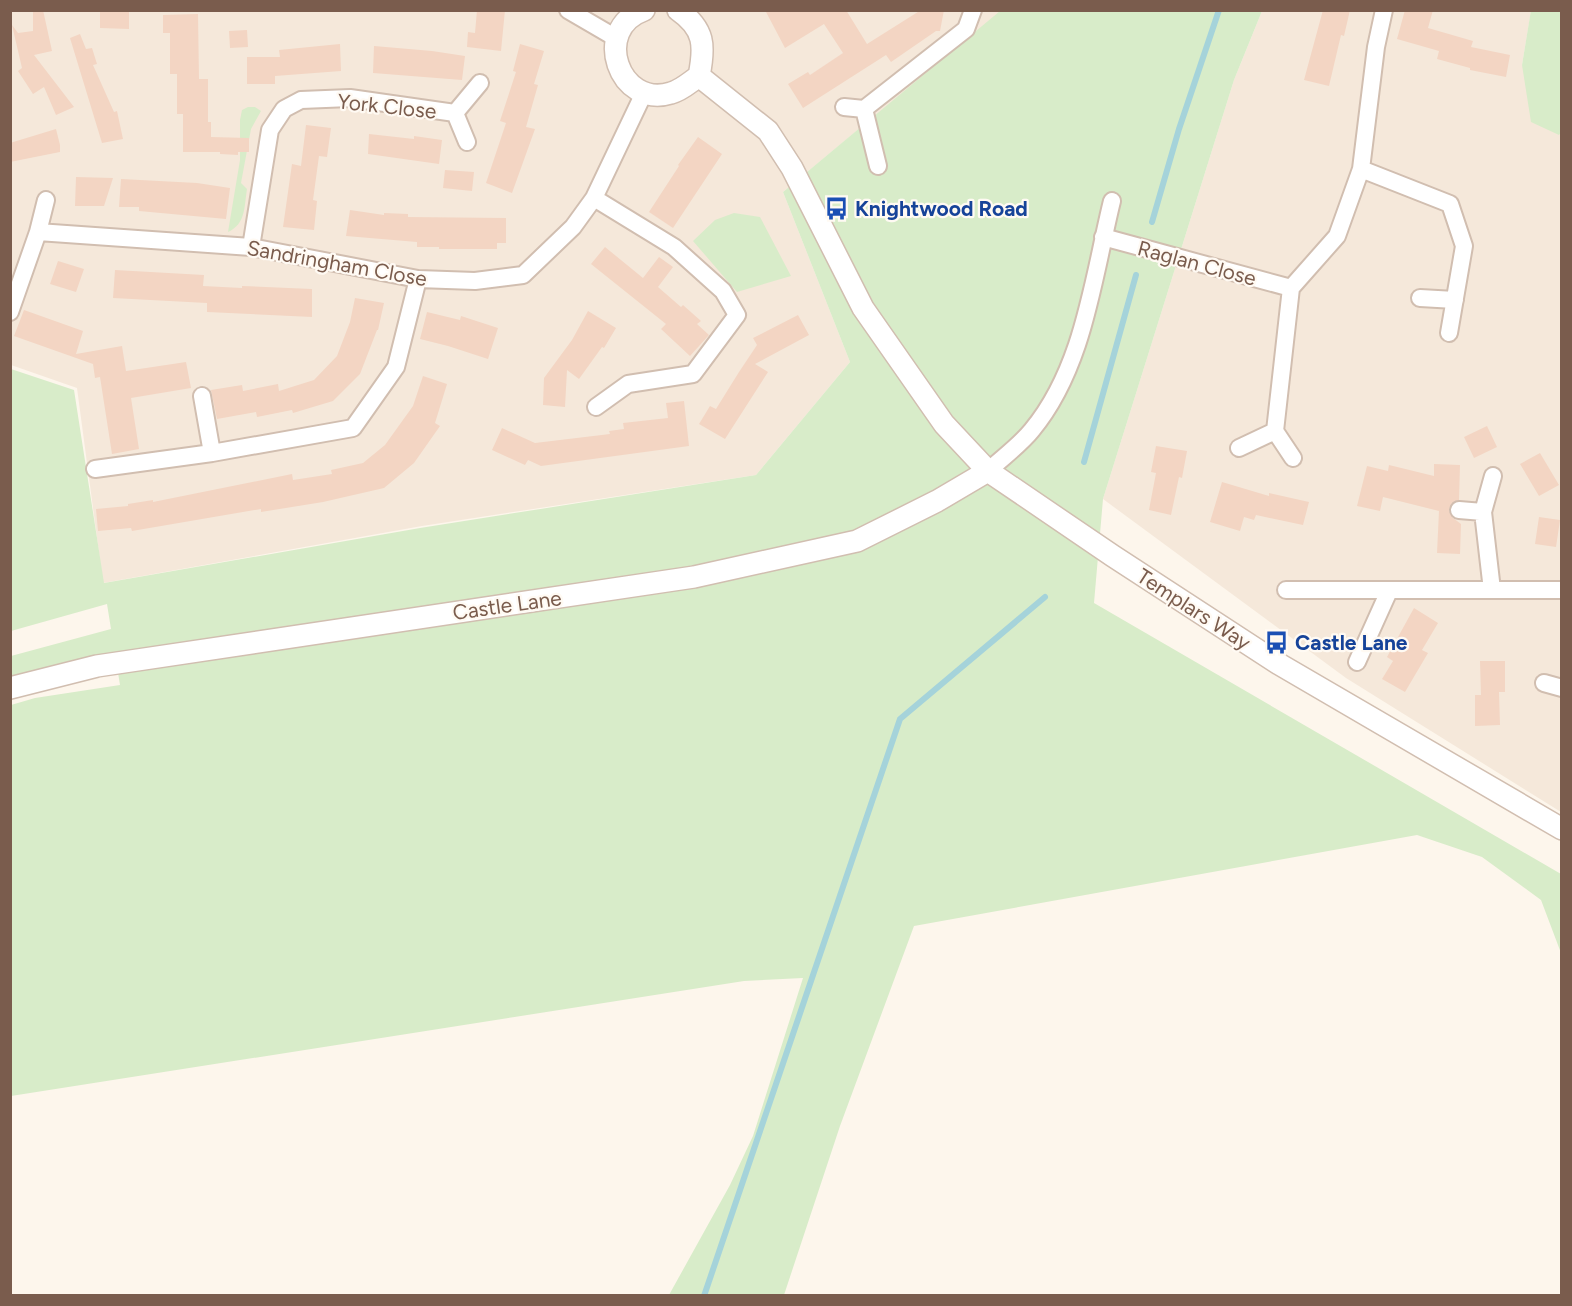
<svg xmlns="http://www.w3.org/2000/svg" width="1572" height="1306" font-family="Figtree,sans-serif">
<rect width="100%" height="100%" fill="#fdf6ec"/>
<path fill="#f5e8da" d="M 11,11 L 1000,11 L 1000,12 L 783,192 L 850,362 L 756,475 L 422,526 L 103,583 L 77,388 L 11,365 Z
M 1262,11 L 1531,11 L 1522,65 L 1559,134 L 1562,131 L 1561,812 L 1346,678 L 1103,499 L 1234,80 Z"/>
<path fill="#d8ecc9" d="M 1531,10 L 1561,11 L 1562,131 L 1559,135 L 1531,122 L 1522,65 Z
M 1000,11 L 1262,11 L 1234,80 L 1103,499 L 1094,603 L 1561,874 L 1561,953 L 1541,900 L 1482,857 L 1417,835 L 914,926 L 840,1126 L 784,1295 L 669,1295 L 730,1185 L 753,1136 L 803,978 L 744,981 L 11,1096 L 11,705 L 35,698 L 120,685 L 115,654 L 11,676 L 11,656 L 111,629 L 107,604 L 11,631 L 11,369 L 74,390 L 104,583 L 420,528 L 756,475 L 850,362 L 783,192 Z
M 248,107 L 255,107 L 261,111 L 251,129 L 241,183 L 247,189 C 244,207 246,224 228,232 L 240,160 L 240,120 L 242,110 Z
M 734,213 L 760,217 L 791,276 L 737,292 L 693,241 L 715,220 Z"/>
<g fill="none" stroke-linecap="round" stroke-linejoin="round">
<path stroke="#a5d3da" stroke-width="6" d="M 1152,222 L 1179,129 L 1219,10
M 1084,462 L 1136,275
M 704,1296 L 900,719 L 1045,597"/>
</g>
<path fill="#f3d5c3" d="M 33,10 L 43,10 L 52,51 L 34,55 L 74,107 L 56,115 L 44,87 L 33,94 L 18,71 L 22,68 L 12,25 L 18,33 L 33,31 Z
M 100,10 L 129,10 L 129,29 L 100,28 Z
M 477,10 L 505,10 L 501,51 L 467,47 L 468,32 L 475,33 Z
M 765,10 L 846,10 L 867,44 L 921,10 L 944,10 L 940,31 L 936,31 L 891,62 L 886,55 L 803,108 L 788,84 L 808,72 L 810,75 L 843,53 L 824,24 L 785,48 Z
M 1323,10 L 1350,10 L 1344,36 L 1341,35 L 1329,86 L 1304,80 Z
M 1405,10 L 1433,10 L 1428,28 L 1473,41 L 1471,47 L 1510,55 L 1506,77 L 1470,70 L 1470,68 L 1437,59 L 1439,51 L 1397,39 Z
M 198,14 L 199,79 L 208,79 L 208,122 L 211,122 L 211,137 L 249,138 L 249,152 L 238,152 L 238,155 L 220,154 L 220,152 L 183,152 L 183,114 L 177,114 L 177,74 L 170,74 L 170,33 L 163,33 L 163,15 Z
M 247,30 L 248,47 L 230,48 L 229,31 Z
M 80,34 L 86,49 L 92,48 L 97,64 L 93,65 L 114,112 L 117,111 L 123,139 L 102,143 L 70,38 Z
M 340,44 L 341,71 L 275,76 L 275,84 L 247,84 L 247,57 L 280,57 L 279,50 Z
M 520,44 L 544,51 L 534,84 L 538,85 L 526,127 L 535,129 L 512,193 L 486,183 L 506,123 L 500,121 L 516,72 L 513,71 Z
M 374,46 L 432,51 L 465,56 L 462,80 L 373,73 Z
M 306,125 L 331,128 L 327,157 L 319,156 L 313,200 L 317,201 L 314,230 L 283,227 L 292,164 L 301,166 Z
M 56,129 L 60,145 L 60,152 L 10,162 L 10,143 Z
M 369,134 L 414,139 L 414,136 L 442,140 L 439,164 L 368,154 Z
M 698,137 L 722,154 L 673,228 L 649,212 L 679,166 L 678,165 Z
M 445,170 L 474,172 L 472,191 L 443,188 Z
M 76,177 L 113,178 L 104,206 L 75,206 Z
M 121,179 L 197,183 L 230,188 L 226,219 L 139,211 L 139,207 L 119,207 Z
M 350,210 L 384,215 L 384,213 L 408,214 L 408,217 L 506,218 L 506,243 L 497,243 L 497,249 L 439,249 L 439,247 L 417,247 L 417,242 L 346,236 Z
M 605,247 L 643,278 L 659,257 L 673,267 L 658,287 L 681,307 L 683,305 L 701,321 L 697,324 L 709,335 L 690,356 L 661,329 L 666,324 L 591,264 Z
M 58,261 L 84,269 L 76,292 L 50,284 Z
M 115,270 L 204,275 L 203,286 L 242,288 L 242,286 L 312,289 L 312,317 L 207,312 L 207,303 L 113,298 Z
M 355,298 L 384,303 L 378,330 L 377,330 L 360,374 L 333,401 L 293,413 L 292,410 L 257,417 L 256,412 L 217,419 L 211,390 L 242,385 L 243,391 L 278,384 L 279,391 L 314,380 L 337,356 L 350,322 Z
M 24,310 L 83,331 L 76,354 L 122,346 L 126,371 L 186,362 L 191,388 L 131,398 L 139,449 L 112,454 L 100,377 L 95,378 L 93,364 L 14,336 Z
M 588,311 L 616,328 L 604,348 L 602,347 L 579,379 L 567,370 L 565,407 L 543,405 L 544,378 L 572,340 Z
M 427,312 L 460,320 L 461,316 L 498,328 L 488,359 L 448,346 L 420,339 Z
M 798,315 L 809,335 L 755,364 L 768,372 L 725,439 L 699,424 L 710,406 L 716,409 L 739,372 L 757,345 L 753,338 Z
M 423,376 L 447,384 L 435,423 L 440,426 L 414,463 L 384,488 L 323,502 L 261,512 L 261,509 L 132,531 L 131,528 L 98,531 L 96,509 L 128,506 L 128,504 L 153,500 L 153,502 L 292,474 L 293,480 L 332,474 L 331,470 L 363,463 L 385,445 L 413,406 Z
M 684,401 L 689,446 L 541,466 L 528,460 L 525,465 L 492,450 L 502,428 L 535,443 L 610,434 L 609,431 L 624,429 L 623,423 L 668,418 L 666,403 Z
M 1487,426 L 1497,447 L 1474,458 L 1464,437 Z
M 1156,446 L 1187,451 L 1182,478 L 1179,477 L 1171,515 L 1149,510 L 1156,473 L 1151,472 Z
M 1540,453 L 1559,485 L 1539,496 L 1520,464 Z
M 1434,464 L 1460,465 L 1459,500 L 1451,504 L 1449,510 L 1453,518 L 1461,524 L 1460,554 L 1437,553 L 1439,511 L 1383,497 L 1380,511 L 1357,506 L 1367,466 L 1388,471 L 1389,465 L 1434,476 Z
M 1222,482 L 1269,496 L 1269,493 L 1309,502 L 1303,525 L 1256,515 L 1254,520 L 1244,517 L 1240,531 L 1210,522 Z
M 1539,517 L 1560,520 L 1556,547 L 1535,544 Z
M 1414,608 L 1438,623 L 1422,650 L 1428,653 L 1405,692 L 1382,679 L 1393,661 L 1387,657 Z
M 1480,661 L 1505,661 L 1505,692 L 1499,692 L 1500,725 L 1475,726 L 1475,695 L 1481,695 Z"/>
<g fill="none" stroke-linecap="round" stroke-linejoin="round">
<defs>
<path id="minor" d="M 568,10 L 616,38
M 844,107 L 864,109
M 455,113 L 467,142
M 878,166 L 864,109 L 966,29 L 973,10
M 1361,169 L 1450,204 L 1464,246 L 1449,333
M 594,198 L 674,247 L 723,291 L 737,315 L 693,374 L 628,384 L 596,407
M 46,200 L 38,232 L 251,247 L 418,279 L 475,281 L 523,275 L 573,227 L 594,198 L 644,93
M 1103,237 L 1291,288
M 251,247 L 270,130 L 284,109 L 301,100 L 350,98 L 455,113 L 480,83
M 1420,298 L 1455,300
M 10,312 L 38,232
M 202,396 L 212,453
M 1275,431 L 1293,458
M 1239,448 L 1275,431 L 1291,288 L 1337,236 L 1361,169 L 1376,47 L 1384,10
M 95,469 L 212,453 L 353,428 L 396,367 L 418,279
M 988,471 C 1002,458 1020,445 1032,430 C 1084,367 1093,278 1112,201
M 1459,510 L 1483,512 L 1492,590
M 1483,512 L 1493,476
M 1286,590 L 1562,590
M 1357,662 L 1389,591
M 1544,683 L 1562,688"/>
<path id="tertiary" d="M 644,10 C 591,29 619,109 671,93 C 682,90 690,82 699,76 C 705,46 705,29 678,10
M 699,76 L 768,131 L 792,168 L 863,308 L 944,424 L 988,471 L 1113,556 L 1279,664 L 1562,829
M 10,688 L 97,666 L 694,577 L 857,541 L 937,501 L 988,471"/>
</defs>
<use href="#minor" stroke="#d1beb0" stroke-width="20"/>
<use href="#tertiary" stroke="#d1beb0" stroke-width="24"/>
<use href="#minor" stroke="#fff" stroke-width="16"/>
<use href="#tertiary" stroke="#fff" stroke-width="21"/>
</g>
<defs>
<symbol id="bus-bare" viewBox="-9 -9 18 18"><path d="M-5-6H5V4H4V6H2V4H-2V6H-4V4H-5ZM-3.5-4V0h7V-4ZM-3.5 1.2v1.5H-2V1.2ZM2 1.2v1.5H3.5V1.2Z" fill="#1a4fb4" stroke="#fffaf3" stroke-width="2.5" paint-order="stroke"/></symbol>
</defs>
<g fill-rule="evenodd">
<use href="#bus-bare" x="820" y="192" width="33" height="33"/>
<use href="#bus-bare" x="1260" y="626" width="33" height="33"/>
</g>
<g text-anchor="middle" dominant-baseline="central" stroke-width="4.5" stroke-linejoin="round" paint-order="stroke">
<g font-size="21" fill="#7a5c4d" stroke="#fffaf3">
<text transform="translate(387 106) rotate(6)">York Close</text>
<text transform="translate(337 263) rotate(10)">Sandringham Close</text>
<text transform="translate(1197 263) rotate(15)">Raglan Close</text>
<text transform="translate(507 605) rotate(-8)">Castle Lane</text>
<text transform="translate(1194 609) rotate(33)">Templars Way</text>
</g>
<g font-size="21" font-weight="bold" fill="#164399" stroke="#fffaf3" text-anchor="start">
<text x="855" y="208">Knightwood Road</text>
<text x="1295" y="642">Castle Lane</text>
</g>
</g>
<rect width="1572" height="1306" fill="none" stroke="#7a5c4d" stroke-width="24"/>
</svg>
